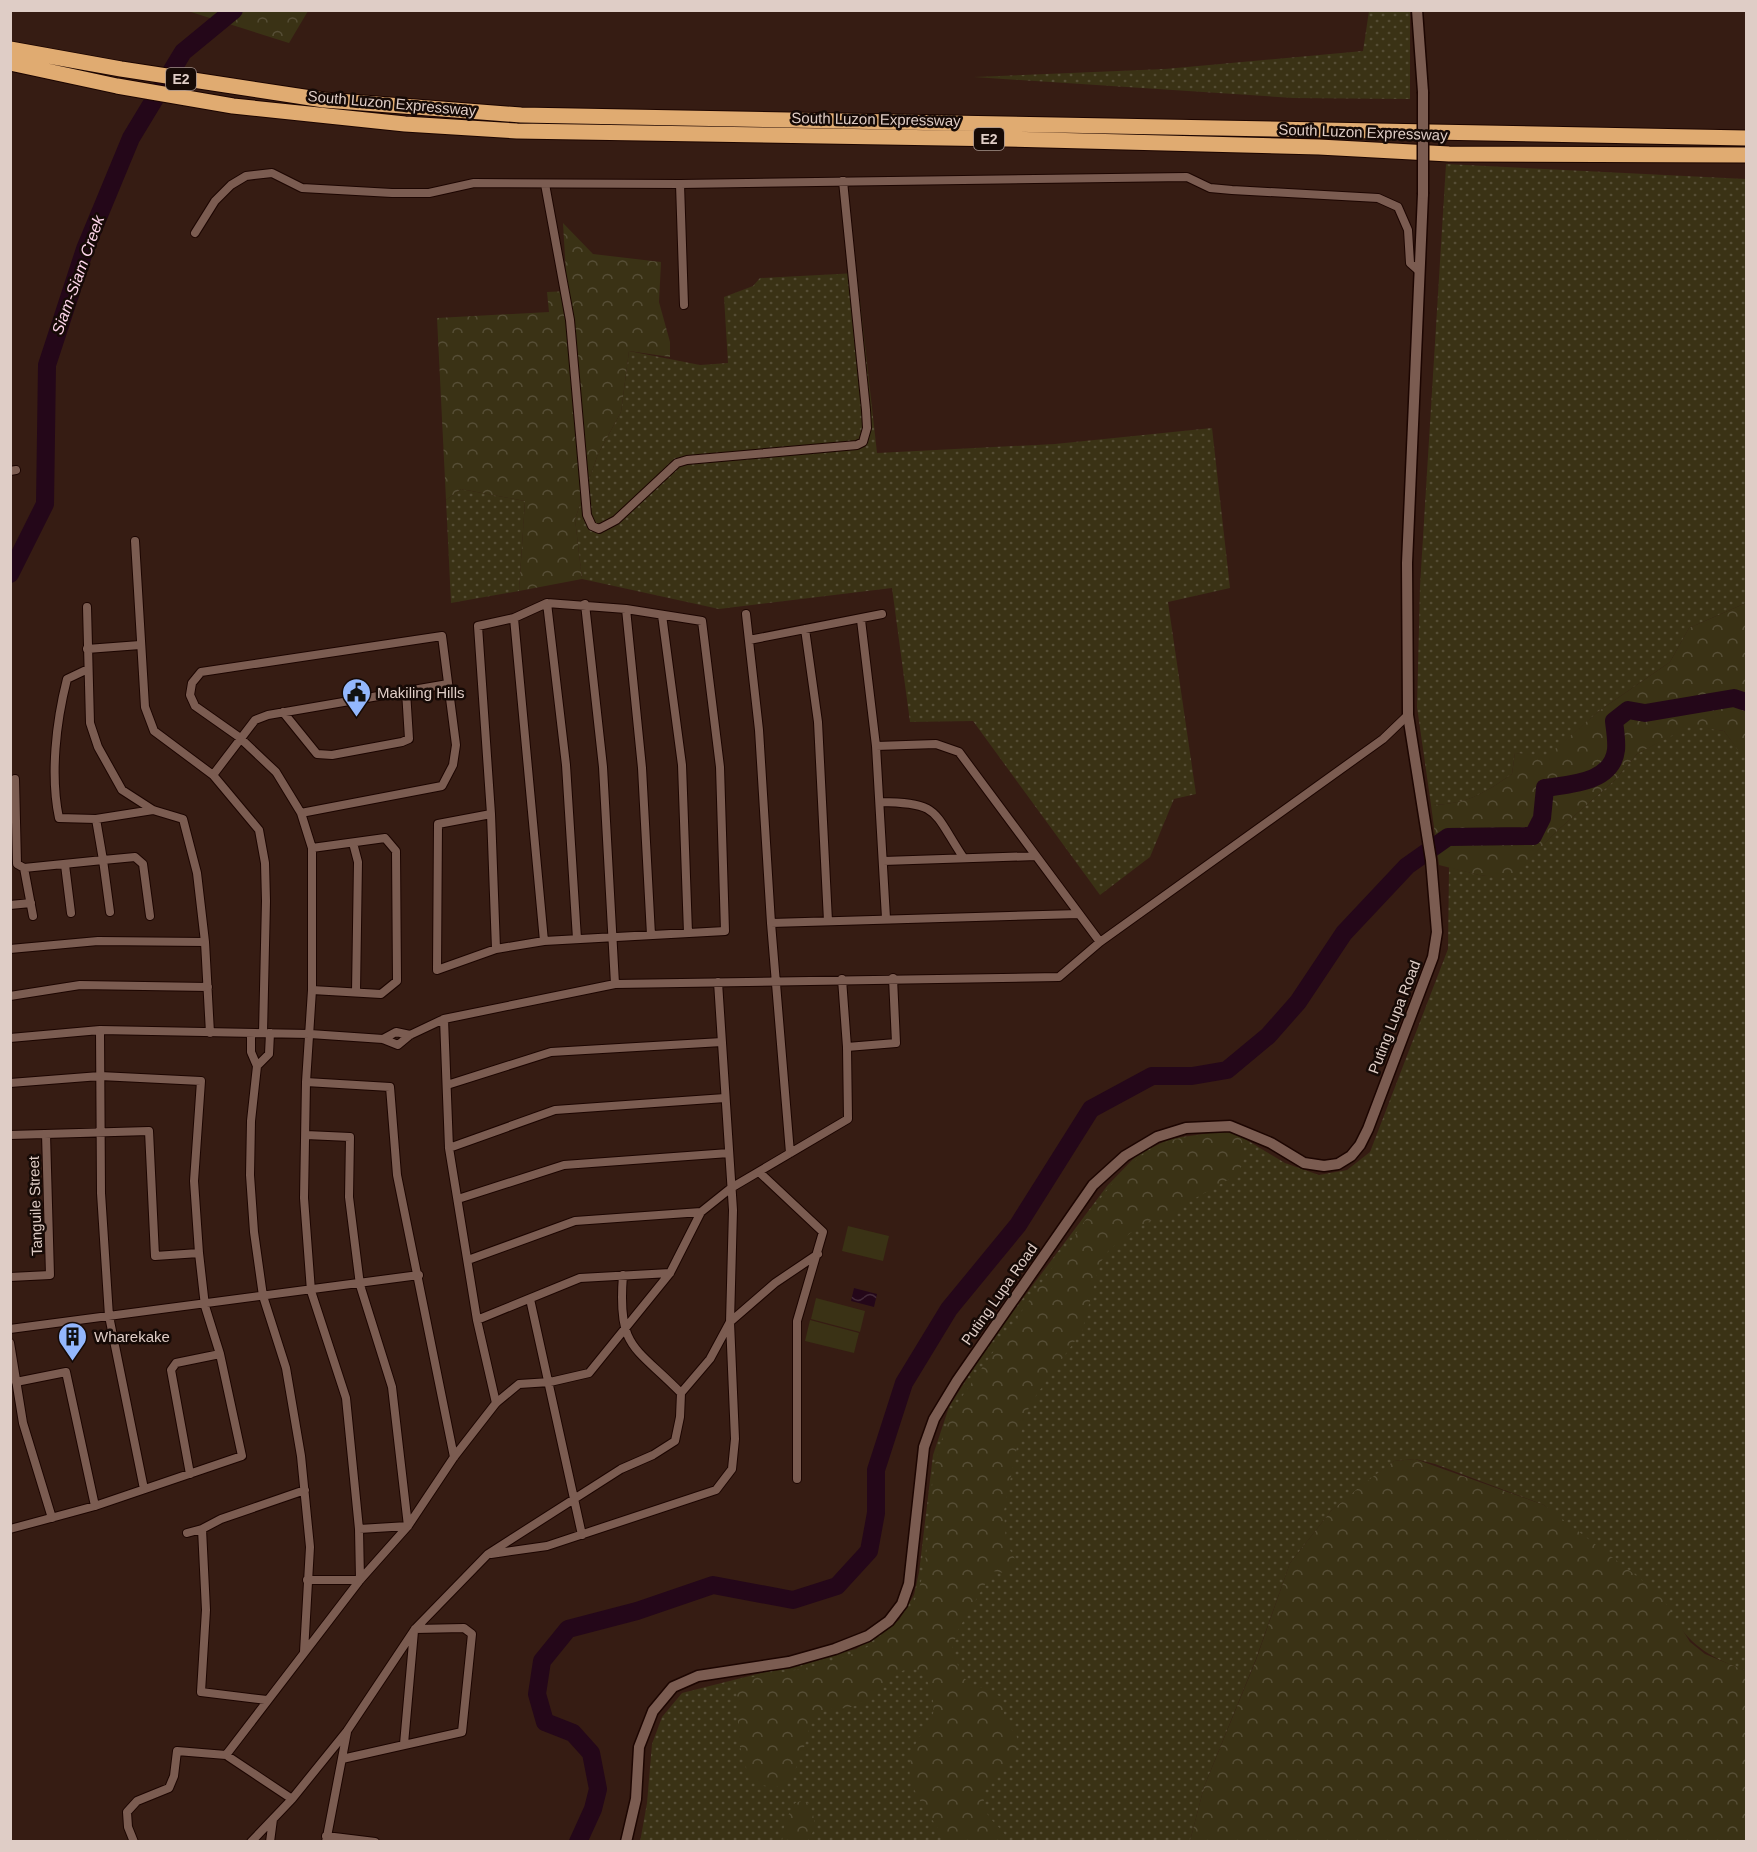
<svg xmlns="http://www.w3.org/2000/svg" width="1757" height="1852" font-family="Helvetica,sans-serif">
<defs>
<pattern id="grass-dots" width="8" height="8" patternUnits="userSpaceOnUse" patternTransform="scale(1.5)"><rect width="8" height="8" fill="#3a3215"/><path d="M2 2h.1M6 6h.1" fill="none" stroke="#564e36" stroke-width="1.8" stroke-linecap="round"/></pattern>
<pattern id="forest-crowns" width="20" height="18" patternUnits="userSpaceOnUse" patternTransform="scale(1.5)"><rect width="20" height="18" fill="#3a3215"/><path d="M2 6a3 3 0 1 1 6 0M12 15a3 3 0 1 1 6 0" fill="none" stroke="#564e36"/></pattern>
<pattern id="water-waves" width="16" height="10" patternUnits="userSpaceOnUse" patternTransform="scale(1.5)"><rect width="16" height="10" fill="#240719"/><path d="M0 5q4-4 8 0t8 0" fill="none" stroke="#432a39"/></pattern>
</defs>
<rect width="100%" height="100%" fill="#361c13"/>
<path fill="url(#grass-dots)" d="M 1369,11 L 1410,11 L 1410,99 L 1293,98 L 974,77 L 1165,69 L 1363,51 Z
M 1446,164 L 1746,179 L 1746,603 L 1689,628 L 1670,662 L 1599,711 L 1547,757 L 1515,753 L 1512,774 C 1483,794 1468,804 1431,805 L 1417,707 L 1420,586 Z
M 857,273 L 877,453 L 1055,444 L 1212,428 L 1230,588 L 1168,602 L 1196,794 L 1174,799 L 1150,857 L 1100,895 L 973,721 L 910,722 L 892,588 L 719,609 L 582,579 L 575,519 L 598,454 L 621,412 L 629,351 L 700,365 L 728,363 L 724,297 L 753,286 L 760,278 Z
M 461,489 L 525,501 L 519,591 L 451,603 L 446,500 Z
M 1690,725 L 1724,731 L 1743,756 L 1746,755 L 1746,1671 C 1718,1660 1697,1651 1679,1626 L 1544,1505 L 1435,1464 L 1415,1459 L 1394,1461 L 1331,1511 L 1290,1563 L 1256,1659 L 1204,1787 L 1190,1841 L 640,1842 L 647,1803 L 652,1744 L 662,1717 L 682,1693 L 856,1649 L 899,1620 L 914,1595 L 919,1572 L 933,1455 L 949,1407 L 988,1345 L 1107,1186 L 1137,1155 L 1169,1139 L 1230,1130 L 1285,1163 L 1319,1175 L 1347,1170 L 1370,1152 L 1448,949 L 1449,867 L 1479,875 L 1510,878 L 1558,830 L 1615,780 L 1637,754 Z"/>
<path fill="url(#forest-crowns)" d="M 192,11 L 308,10 L 308,11 L 289,43 L 191,12 Z
M 563,223 L 593,254 L 661,262 L 659,302 L 670,342 L 670,357 L 629,351 L 621,412 L 598,454 L 575,519 L 582,579 L 519,591 L 525,501 L 461,489 L 446,500 L 437,318 L 549,312 L 547,292 L 567,291 Z
M 1746,603 L 1746,755 L 1743,757 L 1724,731 L 1690,726 L 1637,754 L 1615,780 L 1558,830 L 1510,879 L 1479,875 L 1439,865 L 1431,805 C 1467,804 1483,794 1512,774 L 1515,753 L 1547,756 L 1599,711 L 1670,662 L 1689,628 Z
M 1230,1132 L 1241,1138 C 1246,1153 1245,1165 1235,1176 L 1183,1205 L 1172,1216 L 1152,1220 L 1138,1227 L 1109,1250 L 1100,1263 L 1082,1331 L 1030,1404 L 1018,1442 L 1004,1511 L 1006,1543 L 1015,1559 L 1015,1569 L 1010,1574 L 993,1571 L 958,1630 L 952,1649 L 962,1676 L 974,1687 L 984,1688 L 1001,1697 C 1004,1706 1003,1720 1009,1727 C 1013,1731 1017,1733 1017,1738 C 1021,1769 980,1772 984,1804 C 986,1821 1004,1827 1008,1841 L 946,1841 C 937,1825 913,1795 910,1777 C 908,1761 913,1747 921,1734 C 925,1728 932,1721 933,1714 C 936,1697 926,1659 902,1671 C 887,1678 877,1693 863,1702 C 844,1714 833,1701 812,1718 L 803,1751 L 790,1782 L 773,1788 L 750,1781 L 739,1743 L 736,1680 C 775,1673 818,1669 855,1653 C 873,1645 899,1629 909,1612 C 931,1574 927,1520 933,1478 C 936,1453 944,1431 954,1408 L 1098,1202 C 1114,1180 1138,1153 1164,1143 C 1184,1135 1209,1135 1230,1132 Z
M 1415,1459 L 1544,1505 L 1660,1594 L 1690,1642 L 1705,1654 L 1746,1671 L 1746,1841 L 1190,1841 L 1204,1787 L 1256,1660 L 1290,1563 L 1331,1511 L 1362,1485 L 1394,1461 Z
M 801,1801 L 808,1803 C 816,1817 817,1830 807,1841 L 782,1841 L 785,1821 L 795,1803 Z"/>
<path fill="#3a3215" d="M 848,1226 L 889,1236 L 883,1261 L 842,1251 Z
M 816,1298 L 865,1311 L 860,1332 L 811,1319 Z
M 810,1320 L 859,1333 L 854,1353 L 805,1341 Z"/>
<path fill="url(#water-waves)" d="M 854,1288 L 877,1294 L 874,1307 L 851,1301 Z"/>
<g fill="none" stroke-linecap="round" stroke-linejoin="round">
<path stroke="#240719" stroke-width="18" d="M 10,574 L 45,504 L 47,365 L 85,249 L 131,138 L 183,52 L 234,10
M 578,1842 L 593,1809 L 598,1789 L 591,1753 L 573,1733 L 545,1722 L 537,1694 L 542,1661 L 568,1629 L 637,1611 L 713,1585 L 793,1600 L 837,1586 L 869,1551 L 876,1513 L 876,1470 L 904,1383 L 949,1309 L 1018,1225 L 1091,1109 L 1152,1076 L 1192,1076 L 1227,1070 L 1268,1036 L 1298,1002 L 1344,933 L 1407,866 L 1448,837 L 1533,836 L 1542,818 L 1545,788 C 1570,784 1612,783 1616,750 C 1617,741 1615,730 1614,721 L 1628,710 L 1645,713 L 1734,698 L 1746,702"/>
<defs>
<path id="minor" d="M 545,184 L 570,320 L 587,515 L 592,526 L 599,529 L 616,520 L 677,463 L 687,460 L 857,445 L 863,442 L 867,428 L 866,410 L 843,181
M 195,233 L 215,201 L 231,185 L 246,176 L 272,173 L 302,188 L 392,193 L 429,193 L 474,183 L 680,184
M 684,305 L 680,184 L 1187,177 L 1210,188 L 1232,190 L 1378,198 L 1398,207 L 1408,230 L 1410,263 L 1419,271
M 10,471 L 16,470
M 135,541 L 145,707 L 154,731 L 213,775 L 259,830 L 265,863 L 266,901 L 263,1033
M 547,603 L 566,765 L 577,939
M 585,604 L 603,767 L 615,984
M 87,607 L 90,723 L 98,747 L 122,790 L 153,810 L 183,819 L 197,873 L 205,942 L 210,1033
M 626,609 L 642,768 L 651,935
M 746,614 L 759,730 L 771,923 L 790,1153
M 662,615 L 682,765 L 688,933
M 514,618 L 544,941
M 861,620 L 876,746 L 886,918
M 805,629 L 818,722 L 828,921
M 749,640 L 882,614
M 87,649 L 140,645
M 88,669 L 67,679 C 56,722 50,775 59,818 L 96,819 L 153,810
M 283,712 L 317,754 L 332,755 L 402,742 L 409,739 L 406,691
M 876,746 L 936,744 L 959,752 L 1100,942 L 1383,739 L 1408,715
M 213,775 L 255,720 L 268,715 L 448,684
M 15,779 L 17,864 L 24,868
M 880,802 C 940,803 932,810 963,857
M 301,813 L 442,786 L 453,765 L 456,745 L 442,636 L 201,672 L 192,683 L 190,695 L 195,706 L 239,737 L 276,772 L 301,813 L 312,848 L 312,990 L 306,1082 L 304,1198 L 311,1291 L 346,1398 L 359,1529 L 360,1580
M 491,814 L 438,824 L 437,970 L 496,949 L 544,941 L 725,931 L 720,767 L 702,621 L 626,609 L 547,603 L 514,618 L 478,626 L 491,814 L 496,949
M 96,819 L 103,860 L 135,857 L 143,864 L 150,916
M 353,843 L 358,862 L 356,992
M 883,861 L 1036,856
M 65,865 L 71,913
M 10,905 L 31,903
M 33,916 L 24,868 L 103,860 L 110,912
M 771,923 L 1079,914
M 10,949 L 98,941 L 205,942
M 312,990 L 381,994 L 397,981 L 396,851 L 385,838 L 312,848
M 10,996 L 80,985 L 208,987
M 444,1019 L 449,1148 L 477,1320 L 496,1403
M 100,1030 L 101,1193 L 109,1316 L 144,1489
M 251,1033 L 251,1052 L 257,1066 L 251,1121 L 250,1175 L 254,1232 L 263,1296 L 286,1368 L 301,1456 L 310,1547 L 304,1652
M 10,1038 L 100,1030 L 310,1034 L 383,1039 L 398,1045 L 410,1035 L 444,1019 L 615,984 L 1059,977 L 1100,942
M 383,1039 L 396,1032 L 410,1035
M 847,1047 L 896,1043 L 893,978
M 257,1066 L 269,1054 L 270,1033
M 306,1082 L 390,1087 L 397,1175 L 454,1457
M 10,1083 L 100,1076 L 201,1081 L 194,1181 L 199,1253 L 205,1306 L 220,1354 L 242,1456 L 95,1506 L 10,1529
M 447,1085 L 551,1052 L 722,1042
M 10,1135 L 149,1131 L 155,1256 L 199,1253
M 306,1135 L 350,1137 L 349,1197 L 360,1285 L 392,1387 L 408,1526
M 449,1148 L 555,1110 L 725,1098
M 759,1172 L 823,1232 L 797,1321 L 797,1479
M 458,1199 L 564,1165 L 729,1153
M 468,1260 L 575,1221 L 701,1212
M 623,1275 C 617,1349 635,1346 681,1393
M 10,1277 L 50,1275 L 46,1134
M 530,1299 L 582,1535
M 477,1320 L 580,1278 L 670,1273
M 10,1329 L 419,1275
M 10,1343 L 23,1423 L 52,1518
M 16,1382 L 66,1372 L 95,1506
M 190,1474 L 171,1370 L 176,1363 L 220,1354
M 359,1529 L 408,1526
M 187,1533 L 202,1529
M 491,1554 L 547,1546 L 716,1490 L 732,1469 L 735,1439 L 730,1322 L 733,1210 L 718,982
M 307,1580 L 360,1580
M 267,1700 L 201,1692 L 206,1610 L 202,1529 L 221,1519 L 305,1490
M 404,1744 L 414,1631
M 226,1755 L 360,1580 L 408,1526 L 454,1457 L 496,1403 L 519,1384 L 550,1382 L 589,1373 L 670,1273 L 701,1212 L 731,1188 L 848,1119 L 847,1047 L 842,979
M 342,1759 L 462,1732 L 472,1634 L 464,1628 L 415,1629
M 326,1836 L 375,1842
M 134,1842 L 128,1827 L 127,1812 L 137,1801 L 169,1788 L 174,1776 L 177,1751 L 226,1755 L 292,1799
M 251,1842 L 292,1799 L 347,1731 L 415,1629 L 488,1554 L 621,1469 L 653,1455 L 675,1441 L 680,1417 L 681,1393 L 710,1359 L 730,1322 L 775,1283 L 818,1254
M 270,1842 L 273,1819
M 326,1842 L 347,1732"/>
<path id="tertiary" d="M 1417,10 L 1423,92
M 626,1842 L 636,1799 L 639,1747 L 653,1711 L 673,1687 L 698,1676 L 789,1662 L 835,1649 L 868,1636 L 889,1621 L 902,1604 L 909,1584 L 924,1447 L 934,1419 L 957,1381 L 1093,1185 L 1125,1156 L 1157,1137 L 1186,1128 L 1230,1126 L 1271,1143 L 1304,1163 L 1324,1166 L 1338,1164 L 1351,1156 L 1360,1145 L 1368,1129 L 1433,957 L 1437,932 L 1431,860 L 1408,715 L 1407,563 L 1423,194"/>
<path id="motorway" d="M 10,49 L 121,69 L 324,100 L 521,115 L 1746,138
M 10,63 L 117,86 L 233,106 L 405,124 L 517,131 L 1006,139 L 1319,147 L 1449,154 L 1746,155"/>
</defs>
<use href="#minor" stroke="#1c0501" stroke-width="10"/>
<use href="#tertiary" stroke="#1c0501" stroke-width="13"/>
<use href="#motorway" stroke="#1c0501" stroke-width="17"/>
<use href="#minor" stroke="#7b5c51" stroke-width="8"/>
<use href="#tertiary" stroke="#7b5c51" stroke-width="10"/>
<use href="#motorway" stroke="#e0ab71" stroke-width="15"/>
<defs>
<path id="tertiary-bridge" d="M 1423,92 L 1423,194"/>
</defs>
<use href="#tertiary-bridge" stroke="#1c0501" stroke-width="13" stroke-linecap="butt"/>
<use href="#tertiary-bridge" stroke="#7b5c51" stroke-width="10"/>
</g>
<defs>
<symbol id="civic-pin" viewBox="-11 -11 22 30"><path d="M0 17L-7.5 6A9.5 9.5 0 1 1 7.5 6Z" fill="#93b7fd" stroke="#160a06"/><path d="M-.6-6.5H3V-4.5H.6V-3L4-1V1h2V6H-6V1h2V-1L-.6-3ZM-1.2 2.5V6h2.4V2.5Z" fill="#111"/></symbol>
<symbol id="building-pin" viewBox="-11 -11 22 30"><path d="M0 17L-7.5 6A9.5 9.5 0 1 1 7.5 6Z" fill="#93b7fd" stroke="#160a06"/><path d="M-4-6H4V6H1V3H-1V6H-4ZM-2.5-4.3h1.7v1.8h-1.7ZM.8-4.3h1.7v1.8H.8ZM-2.5-1h1.7V.8h-1.7ZM.8-1h1.7V.8H.8Z" fill="#111"/></symbol>
</defs>
<g fill-rule="evenodd">
<use href="#civic-pin" x="340" y="676" width="33" height="45"/>
<use href="#building-pin" x="56" y="1320" width="33" height="45"/>
</g>
<g text-anchor="middle" dominant-baseline="central" stroke-width="5" stroke-linejoin="round" paint-order="stroke">
<g fill="#160a06" stroke="#a3928c" stroke-width="1.5">
<rect x="166" y="68" width="30" height="22" rx="4.5"/>
<rect x="974" y="128" width="30" height="22" rx="4.5"/>
</g>
<g font-size="14" font-weight="bold" fill="#dfcdc6">
<text x="181" y="79">E2</text>
<text x="989" y="139">E2</text>
</g>
<g font-size="15" fill="#dfcdc6" stroke="#160a06">
<text transform="translate(392 103) rotate(5)">South Luzon Expressway</text>
<text transform="translate(876 119) rotate(1)">South Luzon Expressway</text>
<text transform="translate(1363 132) rotate(2)">South Luzon Expressway</text>
<text transform="translate(1394 1017) rotate(-69)">Puting Lupa Road</text>
<text transform="translate(35 1206) rotate(-92)">Tanguile Street</text>
<text transform="translate(999 1294) rotate(-55)">Puting Lupa Road</text>
</g>
<g font-size="15" fill="#dfcdc6" stroke="#160a06" text-anchor="start">
<text x="377" y="692">Makiling Hills</text>
<text x="94" y="1336">Wharekake</text>
</g>
<g font-size="16" font-style="italic" fill="#fcd4e9" stroke="#160a06">
<text transform="translate(78 275) rotate(-70)">Siam-Siam Creek</text>
</g>
</g>
<rect width="1757" height="1852" fill="none" stroke="#dfcdc6" stroke-width="24"/>
</svg>
